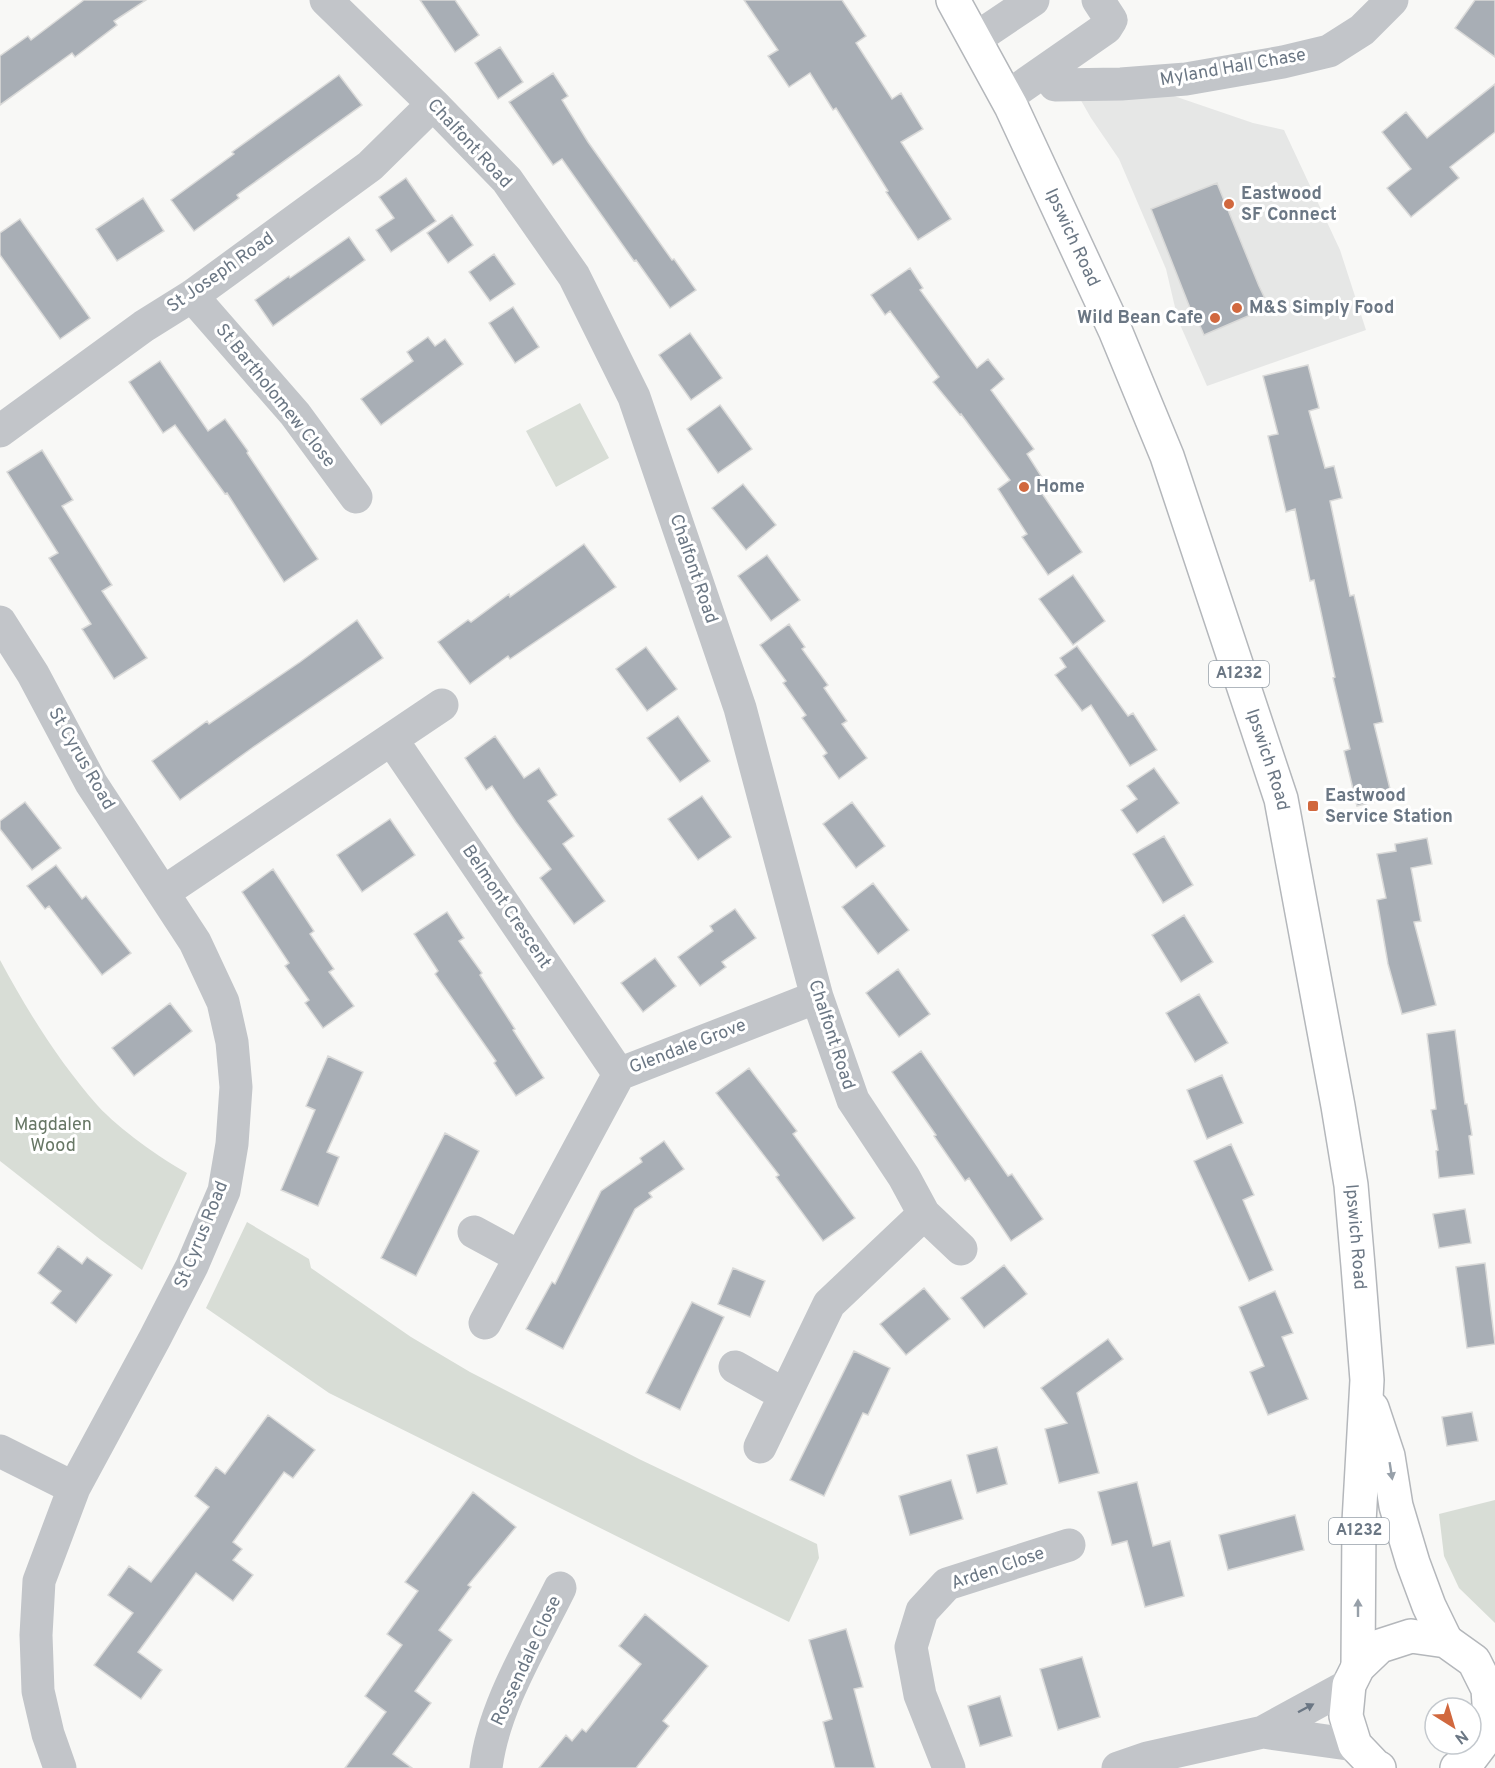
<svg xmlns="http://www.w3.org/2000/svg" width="1495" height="1768" font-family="Overpass,sans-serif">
<rect width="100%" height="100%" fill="#f8f8f6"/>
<path fill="#e6e7e6" d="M 1174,96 L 1253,123 L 1284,130 L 1340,250 L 1366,330 L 1207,386 L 1178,320 L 1166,269 L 1119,159 L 1091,118 L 1079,97 Z"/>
<path fill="#d8ddd6" d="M 580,403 L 609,458 L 556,487 L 526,431 Z
M 0,960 C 28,1012 59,1062 98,1106 C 119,1129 160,1158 187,1173 L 142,1270 L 101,1240 L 0,1161 Z
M 247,1222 L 309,1259 L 311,1268 L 411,1337 L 470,1372 L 639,1459 L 817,1544 L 819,1558 L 789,1622 L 329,1393 L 206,1308 Z
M 1495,1500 L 1495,1623 L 1459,1588 L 1444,1556 L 1439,1514 Z"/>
<path fill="#a8aeb5" stroke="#dadad9" stroke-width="1.5" d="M 84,0 L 146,0 L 114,21 L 117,25 L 75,57 L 72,53 L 0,105 L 0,56 L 28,36 L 31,40 Z
M 420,0 L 455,0 L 479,35 L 455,52 Z
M 744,0 L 842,0 L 866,36 L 856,43 L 892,99 L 901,93 L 923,129 L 901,142 L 951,219 L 918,240 L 886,192 L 888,191 L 836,108 L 833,110 L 810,73 L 789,87 L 768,56 L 778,50 Z
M 1475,0 L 1495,0 L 1495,57 L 1455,28 Z
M 500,47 L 523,82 L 498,99 L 475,63 Z
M 553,73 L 568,96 L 562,100 L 588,142 L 672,260 L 674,259 L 696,290 L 670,308 L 636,260 L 634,261 L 562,159 L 553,165 L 509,102 Z
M 339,75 L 362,105 L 237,195 L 239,198 L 194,231 L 171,200 L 234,154 L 232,152 Z
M 1495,84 L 1495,132 L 1450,167 L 1459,178 L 1411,217 L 1387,188 L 1411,169 L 1382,132 L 1406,112 L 1427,138 Z
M 406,178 L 436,221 L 391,252 L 376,230 L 394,218 L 379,197 Z
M 1217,183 L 1259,286 L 1269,307 L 1204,335 L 1192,308 L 1190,308 L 1151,209 Z
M 143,198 L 164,231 L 117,261 L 96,229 Z
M 452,215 L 473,245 L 448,263 L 427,233 Z
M 20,219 L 90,318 L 60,339 L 0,255 L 0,233 Z
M 349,237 L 365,260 L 273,326 L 255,300 L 289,276 L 290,278 Z
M 494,254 L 515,284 L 490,301 L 469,272 Z
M 910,268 L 923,288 L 920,290 L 977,368 L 988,359 L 1004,379 L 991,390 L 1034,449 L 1027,454 L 1050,490 L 1043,495 L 1082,552 L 1048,575 L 1022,537 L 1027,534 L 998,489 L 1010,480 L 961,414 L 960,415 L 933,382 L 939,377 L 890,311 L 885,315 L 871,295 Z
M 513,307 L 539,347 L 515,363 L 489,323 Z
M 690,333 L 722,378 L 691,400 L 659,355 Z
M 428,337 L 435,346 L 445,339 L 463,364 L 381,425 L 361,399 L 413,361 L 407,352 Z
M 160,361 L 208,431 L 225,419 L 248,451 L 247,453 L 318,559 L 284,582 L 227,493 L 225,494 L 175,425 L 163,433 L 129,382 Z
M 1308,365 L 1319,408 L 1309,411 L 1325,468 L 1334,466 L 1342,498 L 1330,501 L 1350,596 L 1354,595 L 1383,722 L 1374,724 L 1392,797 L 1357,806 L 1344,751 L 1350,749 L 1333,678 L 1335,677 L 1314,580 L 1310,581 L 1295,509 L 1286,512 L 1268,436 L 1278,434 L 1263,376 Z
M 720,405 L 752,449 L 718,473 L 687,429 Z
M 42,450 L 73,500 L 62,506 L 112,585 L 102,591 L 147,658 L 114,679 L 82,629 L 91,624 L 49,558 L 58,553 L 7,472 Z
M 743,484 L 776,525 L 746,550 L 712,508 Z
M 584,544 L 616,587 L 510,659 L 508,656 L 470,684 L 438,642 L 468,620 L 471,622 L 509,594 L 510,597 Z
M 767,555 L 800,600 L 771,621 L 738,576 Z
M 1073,575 L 1105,621 L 1073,645 L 1039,599 Z
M 357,620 L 383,658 L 252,748 L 180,800 L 152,761 L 207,721 L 209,724 L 300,662 Z
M 789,624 L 805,647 L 802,649 L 828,685 L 824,688 L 847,721 L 842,724 L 867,758 L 839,779 L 823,756 L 827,753 L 802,718 L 806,715 L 783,683 L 786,681 L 760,645 Z
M 1077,646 L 1128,716 L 1133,713 L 1157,750 L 1130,766 L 1091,705 L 1082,711 L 1055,675 L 1066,667 L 1060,658 Z
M 646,647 L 677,689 L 647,711 L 616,669 Z
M 678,716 L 710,761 L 680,782 L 647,738 Z
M 495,736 L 524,778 L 539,768 L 557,795 L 548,801 L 574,836 L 563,844 L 605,901 L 574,924 L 540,878 L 551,869 L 516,822 L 492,786 L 486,790 L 465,758 Z
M 1154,768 L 1179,803 L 1137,833 L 1121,810 L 1137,799 L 1127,786 Z
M 702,796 L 731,837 L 698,860 L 668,819 Z
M 25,802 L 61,848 L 32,870 L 0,829 L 0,821 Z
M 852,802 L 885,846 L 856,868 L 823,824 Z
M 390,819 L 415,855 L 362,892 L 337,855 Z
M 1164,836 L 1193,885 L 1163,903 L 1133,854 Z
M 1427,838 L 1432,864 L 1411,868 L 1421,921 L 1414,922 L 1436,1005 L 1402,1014 L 1388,964 L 1377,900 L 1386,898 L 1377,854 L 1396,851 L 1395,844 Z
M 56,865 L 82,899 L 86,896 L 131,953 L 102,975 L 49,906 L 45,909 L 27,886 Z
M 273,869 L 314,931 L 310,934 L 334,969 L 329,972 L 354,1006 L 323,1028 L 305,1003 L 309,1000 L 285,966 L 289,963 L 242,892 Z
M 873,883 L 909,930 L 878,954 L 842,907 Z
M 735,909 L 756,938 L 722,962 L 726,967 L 700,986 L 678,957 L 713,931 L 710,926 Z
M 447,912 L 464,938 L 459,941 L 482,973 L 480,975 L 515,1029 L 513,1030 L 544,1078 L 516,1096 L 494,1063 L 496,1061 L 435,974 L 438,971 L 414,934 Z
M 1184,915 L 1213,962 L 1181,982 L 1152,935 Z
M 655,958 L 676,986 L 643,1012 L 621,983 Z
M 898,969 L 930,1014 L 899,1037 L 866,993 Z
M 1199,994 L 1228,1043 L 1195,1062 L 1166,1013 Z
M 170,1003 L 192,1031 L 134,1076 L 112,1048 Z
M 1455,1030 L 1465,1104 L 1467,1104 L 1472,1135 L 1469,1136 L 1474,1174 L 1439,1178 L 1436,1151 L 1438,1150 L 1431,1110 L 1436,1109 L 1427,1034 Z
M 921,1051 L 1008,1176 L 1012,1174 L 1043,1219 L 1011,1241 L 969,1178 L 965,1181 L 934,1136 L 936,1135 L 892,1072 Z
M 328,1056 L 363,1072 L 327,1152 L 339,1157 L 318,1206 L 281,1190 L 315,1110 L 306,1106 Z
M 749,1068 L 797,1131 L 793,1134 L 855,1218 L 823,1241 L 776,1177 L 779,1175 L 716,1093 Z
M 1222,1075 L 1243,1123 L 1207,1139 L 1187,1090 Z
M 445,1133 L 479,1151 L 416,1276 L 381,1258 Z
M 664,1141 L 684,1169 L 649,1193 L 652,1197 L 635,1209 L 563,1349 L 526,1329 L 552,1282 L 555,1284 L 601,1191 L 642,1162 L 640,1158 Z
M 1231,1144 L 1254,1195 L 1243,1200 L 1273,1270 L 1249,1281 L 1194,1161 Z
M 1465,1209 L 1471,1243 L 1439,1248 L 1433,1214 Z
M 58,1246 L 82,1264 L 87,1257 L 112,1275 L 76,1323 L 51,1303 L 61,1291 L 38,1273 Z
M 1485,1263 L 1495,1344 L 1467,1348 L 1456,1267 Z
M 1004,1265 L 1027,1294 L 984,1328 L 961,1298 Z
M 733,1268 L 765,1281 L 750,1317 L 718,1304 Z
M 924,1288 L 950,1319 L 906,1355 L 880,1324 Z
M 1275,1291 L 1293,1333 L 1282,1337 L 1308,1399 L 1268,1415 L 1250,1372 L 1264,1366 L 1239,1307 Z
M 692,1302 L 724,1317 L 680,1410 L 646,1393 Z
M 1108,1339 L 1123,1359 L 1077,1393 L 1099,1473 L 1059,1483 L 1045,1429 L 1067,1423 L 1041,1388 Z
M 854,1351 L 890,1368 L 868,1415 L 863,1413 L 824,1496 L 790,1480 Z
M 1472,1412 L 1478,1441 L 1447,1446 L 1442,1417 Z
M 268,1415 L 315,1450 L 293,1478 L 284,1472 L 233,1542 L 242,1549 L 233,1560 L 253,1575 L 233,1601 L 196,1573 L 138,1652 L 162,1670 L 141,1699 L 94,1665 L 133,1613 L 108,1595 L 129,1566 L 151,1582 L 209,1507 L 195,1496 L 216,1467 L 225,1474 Z
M 997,1447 L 1007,1484 L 977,1493 L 967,1455 Z
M 951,1480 L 963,1519 L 910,1535 L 899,1496 Z
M 1137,1482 L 1153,1546 L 1170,1541 L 1184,1596 L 1145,1607 L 1127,1541 L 1112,1545 L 1098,1492 Z
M 473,1492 L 516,1527 L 468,1585 L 471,1587 L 439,1630 L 452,1640 L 415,1691 L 431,1703 L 393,1754 L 412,1768 L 345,1768 L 386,1712 L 365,1696 L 402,1645 L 387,1634 L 418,1591 L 405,1582 Z
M 1295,1515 L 1304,1550 L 1228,1570 L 1219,1535 Z
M 645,1614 L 708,1666 L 663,1721 L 669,1726 L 636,1768 L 539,1768 L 566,1735 L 572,1741 L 582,1729 L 586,1732 L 641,1664 L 619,1646 Z
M 846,1629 L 863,1687 L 854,1689 L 875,1768 L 835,1768 L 823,1722 L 832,1719 L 809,1640 Z
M 1082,1657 L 1100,1717 L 1058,1730 L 1040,1669 Z
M 1000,1696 L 1012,1736 L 980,1746 L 968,1706 Z"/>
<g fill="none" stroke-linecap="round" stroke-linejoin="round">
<defs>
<g id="major">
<path id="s1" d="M 953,0 L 1011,106 L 1115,330 L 1167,456 L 1281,799 L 1338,1106 L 1351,1185 L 1358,1266 L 1367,1380 L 1359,1522 L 1358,1667"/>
<path d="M 1372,1408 L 1388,1456 L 1396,1506 L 1413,1563 L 1429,1606 L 1446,1641"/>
<path d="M 1379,1768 L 1375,1766 L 1355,1745 L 1346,1716 L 1349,1685 L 1358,1667 L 1380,1646 L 1411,1636 L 1446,1641 L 1474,1661 L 1488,1689 L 1490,1718 L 1482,1743 L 1470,1759 L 1457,1768"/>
</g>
</defs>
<use href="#major" stroke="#b4b7bb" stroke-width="36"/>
<path stroke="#c2c5c9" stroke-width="33" d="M 326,0 L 433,104 L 507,180 L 574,276 L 634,397 L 740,708 L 817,997 L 853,1100 L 904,1177 L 924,1214 L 961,1249
M 975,39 L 1033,0
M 1055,85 L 1121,84 L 1186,79 L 1283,62 L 1329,51 L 1362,30 L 1392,0
M 1007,97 L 1106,28 L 1111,20 L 1098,0
M 192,296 L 295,414 L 356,497
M 0,431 L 144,326 L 192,296 L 370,166 L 433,104
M 0,622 L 33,674 L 91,783 L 195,942 L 223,1002 L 232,1042 L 236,1087 L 232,1144 L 224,1191 L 192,1266 L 155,1338 L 74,1488 L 39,1581 L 36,1635 L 38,1691 L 48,1734 L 60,1768
M 392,740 L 619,1074
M 164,892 L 442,705
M 474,1232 L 520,1257
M 485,1323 L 619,1074 L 817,997
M 735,1367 L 785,1395
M 760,1447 L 829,1304 L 924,1214
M 0,1451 L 74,1488
M 1263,1732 L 1355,1745
M 486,1768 C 493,1707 533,1643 560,1588
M 949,1768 L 920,1695 L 911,1647 L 922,1611 L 947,1584 L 1069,1545
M 1118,1768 L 1147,1758 L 1263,1732 L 1349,1685"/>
<use href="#major" stroke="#fff" stroke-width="33"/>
</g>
<defs><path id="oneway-solid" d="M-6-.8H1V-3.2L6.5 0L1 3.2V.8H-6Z" transform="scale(1.5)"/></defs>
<g fill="#97a0a9">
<use href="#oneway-solid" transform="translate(1391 1471) rotate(81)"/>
<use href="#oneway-solid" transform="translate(1358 1608) rotate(-90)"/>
</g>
<use fill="#6b7784" href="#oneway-solid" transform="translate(1306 1708) rotate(-28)"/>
<g fill="#d1683e" stroke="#fff" stroke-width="2">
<circle cx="1229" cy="204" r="6"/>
<circle cx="1237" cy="308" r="6"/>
<circle cx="1215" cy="318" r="6"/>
<circle cx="1024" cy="487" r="6"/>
<rect x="1307" y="800" width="12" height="12" rx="3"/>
</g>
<g text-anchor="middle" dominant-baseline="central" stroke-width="6" stroke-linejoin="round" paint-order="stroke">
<g fill="#fff" stroke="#97a0a9" stroke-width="1.5">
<rect x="1209" y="661" width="60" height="26" rx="4.5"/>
<rect x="1329" y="1518" width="60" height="26" rx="4.5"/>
</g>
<g font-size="16" font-weight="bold" fill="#6b7784">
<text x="1239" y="674">A1232</text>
<text x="1359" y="1531">A1232</text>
</g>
<g font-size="18" fill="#6b7784" stroke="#fff">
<text transform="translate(1233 68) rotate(-10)">Myland Hall Chase</text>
<text transform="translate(469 144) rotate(47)">Chalfont Road</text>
<text stroke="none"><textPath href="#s1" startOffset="266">Ipswich Road</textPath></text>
<text transform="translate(221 273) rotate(-35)">St Joseph Road</text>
<text transform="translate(275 396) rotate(51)">St Bartholomew Close</text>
<text transform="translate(693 569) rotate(71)">Chalfont Road</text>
<text transform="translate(81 759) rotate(60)">St Cyrus Road</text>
<text stroke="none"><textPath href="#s1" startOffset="824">Ipswich Road</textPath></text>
<text transform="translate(506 907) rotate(56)">Belmont Crescent</text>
<text transform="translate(831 1035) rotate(72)">Chalfont Road</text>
<text transform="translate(688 1047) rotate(-21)">Glendale Grove</text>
<text transform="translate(202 1235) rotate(-68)">St Cyrus Road</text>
<text stroke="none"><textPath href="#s1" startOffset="1310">Ipswich Road</textPath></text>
<text transform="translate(998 1569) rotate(-19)">Arden Close</text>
<text transform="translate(527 1661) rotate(-65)">Rossendale Close</text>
</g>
<g font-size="18" font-weight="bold" fill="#6b7784" stroke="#fff" text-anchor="start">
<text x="1241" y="194">Eastwood<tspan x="1241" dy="21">SF Connect</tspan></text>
<text x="1249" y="308">M&amp;S Simply Food</text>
<text x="1203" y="318" text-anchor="end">Wild Bean Cafe</text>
<text x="1036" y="487">Home</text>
<text x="1325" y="796">Eastwood<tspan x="1325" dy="21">Service Station</tspan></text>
</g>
<g font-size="18" fill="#677765" stroke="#fff">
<text x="53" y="1125">Magdalen<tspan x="53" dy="21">Wood</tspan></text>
</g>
</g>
<g transform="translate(1453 1726) rotate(143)"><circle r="28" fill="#ffffff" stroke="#c4c9ce" stroke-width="1.5"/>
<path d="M0-4.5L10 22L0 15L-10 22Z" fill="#d1683e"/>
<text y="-9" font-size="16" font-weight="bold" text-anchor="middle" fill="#6b7784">N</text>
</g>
</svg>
